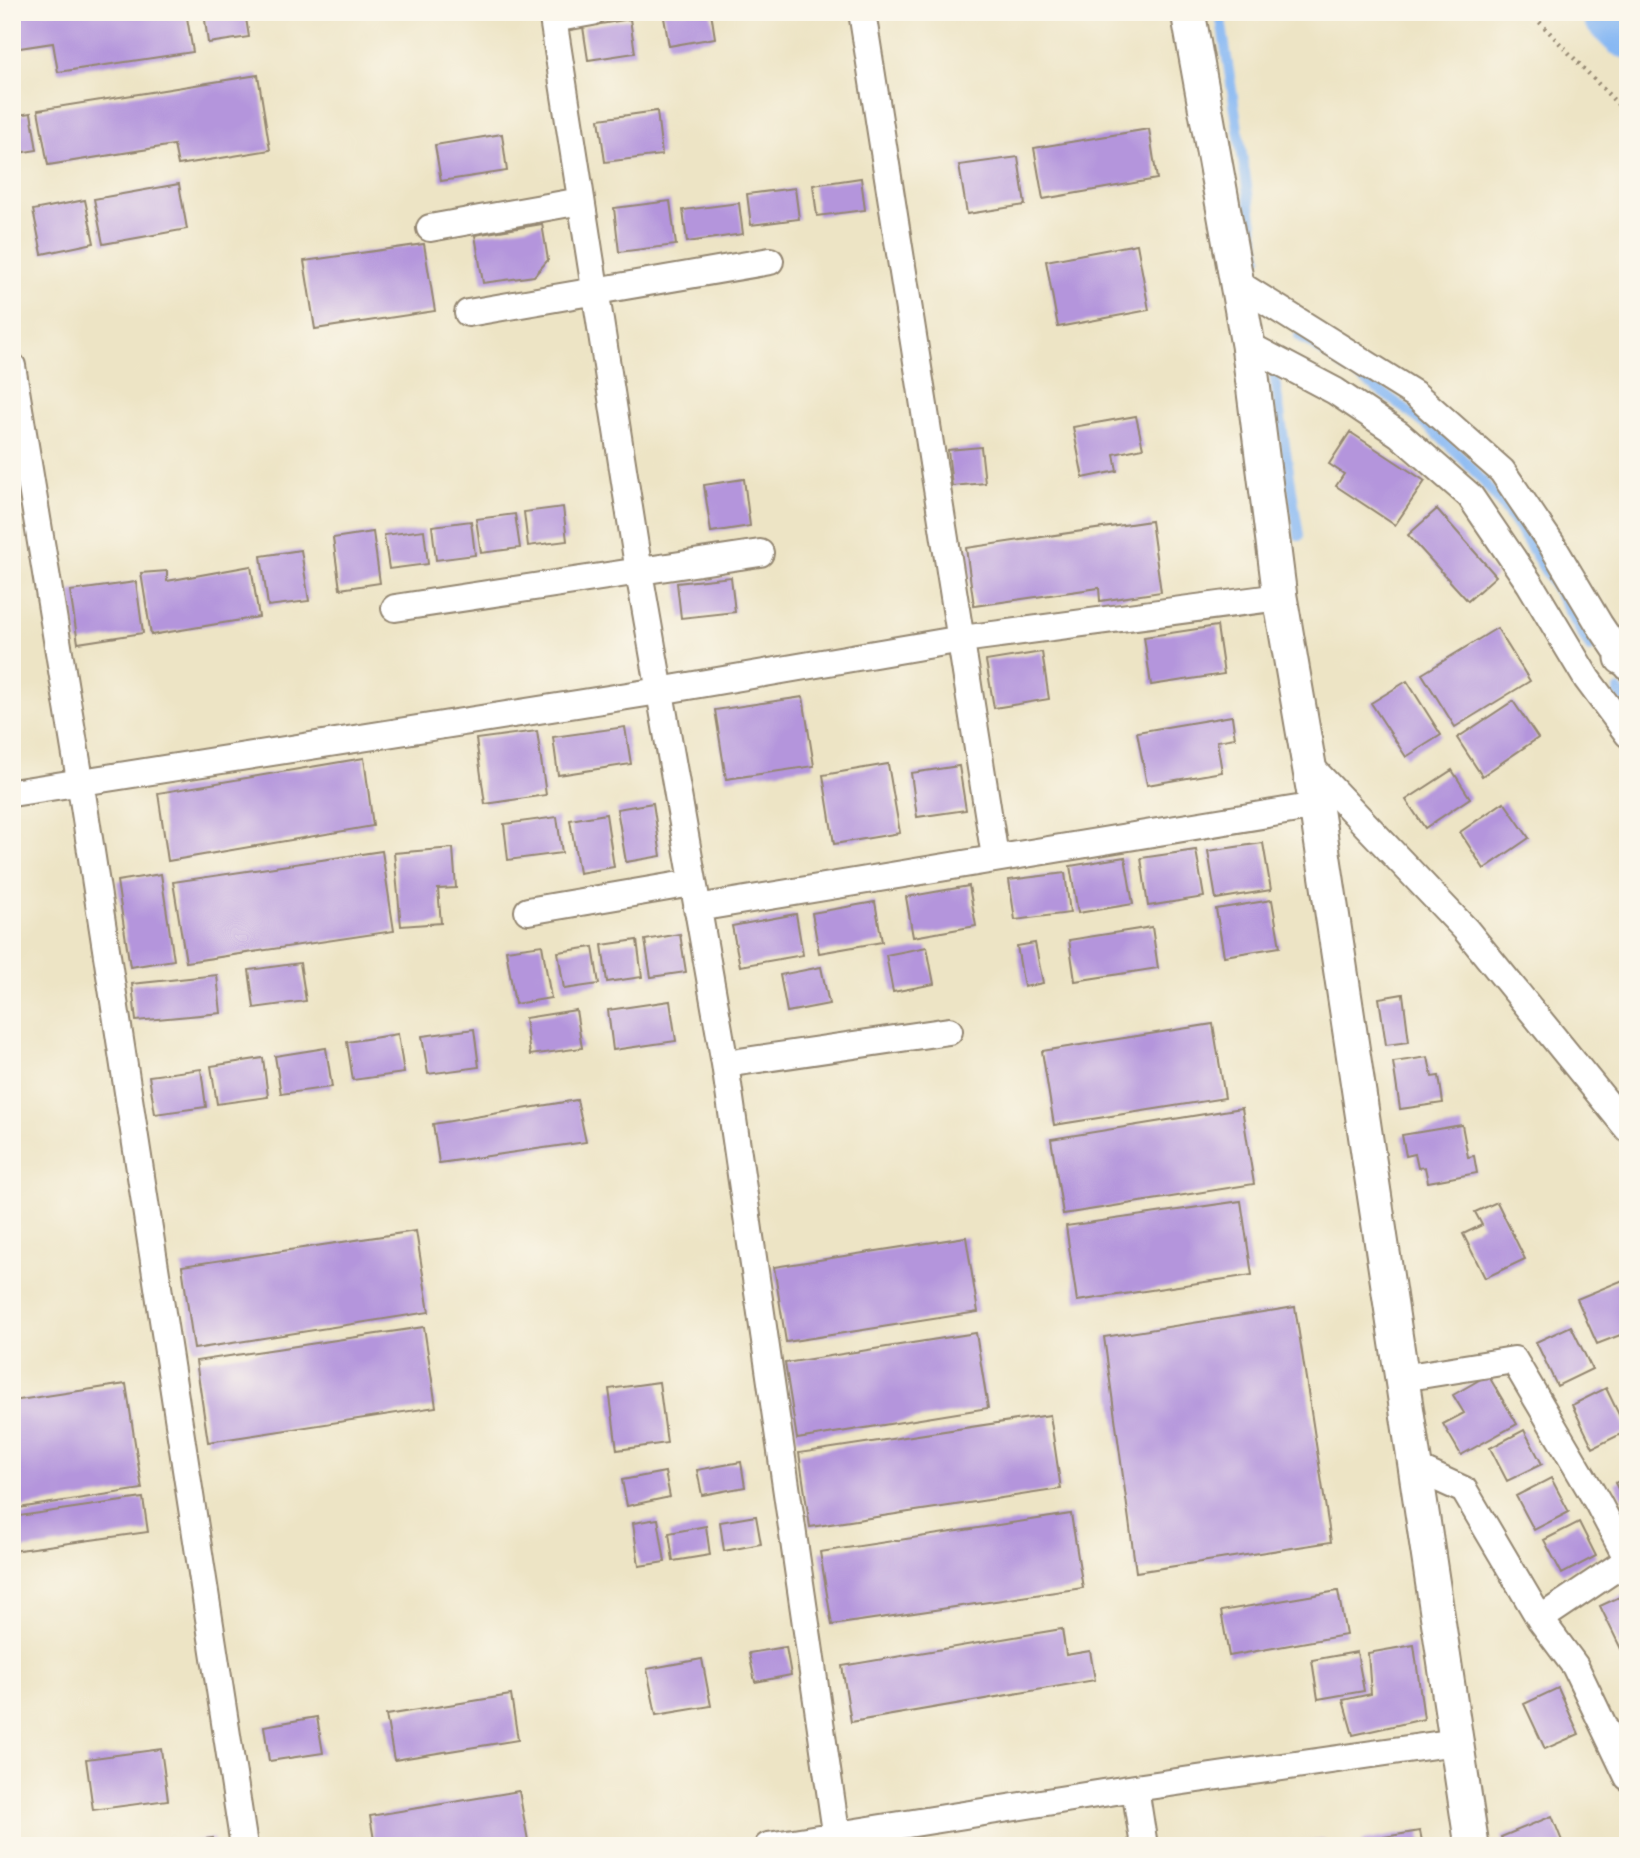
<svg xmlns="http://www.w3.org/2000/svg" width="1640" height="1858" font-family="Alegreya,serif">
<rect width="100%" height="100%" fill="#fbf7ec"/>
<filter id="ink" filterUnits="userSpaceOnUse"><feTurbulence type="fractalNoise" baseFrequency=".0143" numOctaves="2"/><feDisplacementMap in="SourceGraphic" scale="14" xChannelSelector="R" yChannelSelector="G"/><feConvolveMatrix kernelMatrix="1 2 1 2 8 2 1 2 1" color-interpolation-filters="sRGB"/></filter>
<filter id="wash" filterUnits="userSpaceOnUse"><feTurbulence type="fractalNoise" baseFrequency=".00686" numOctaves="4" result="noise"/><feDisplacementMap in="SourceGraphic" scale="28" xChannelSelector="R" yChannelSelector="G"/><feGaussianBlur stdDeviation="1.57" result="paint"/><feColorMatrix in="noise" values="0 0 0 0 0 0 0 0 0 0 0 0 0 0 0 0 0 1.4 0 .05"/><feComposite in="paint" operator="in"/></filter>
<g filter="url(#wash)">
<rect width="100%" height="100%" fill="#ede4c5"/>
<g fill="none" stroke-linecap="round" stroke-linejoin="round">
<path stroke="#87b8f3" stroke-width="10" d="M 1220,13 L 1258,257
M 1299,336 C 1351,372 1408,406 1454,450 C 1512,506 1550,580 1590,648
M 1274,374 L 1299,536
M 1618,691 L 1628,703"/>
<path stroke="#87b8f3" stroke-width="61" d="M 1612,12 L 1628,28"/>
</g>
<g id="blocks">
<path fill="#b495dc" d="M 35,12 L 186,12 L 193,52 L 58,72 L 53,43 L 13,49 L 12,16 Z
M 204,12 L 245,12 L 249,37 L 208,43 Z
M 663,12 L 711,12 L 715,38 L 669,46 Z
M 630,19 L 635,53 L 588,60 L 583,27 Z
M 258,75 L 270,150 L 178,165 L 174,145 L 48,165 L 38,110 Z
M 657,111 L 662,155 L 605,162 L 599,119 Z
M 31,113 L 37,150 L 12,154 L 12,116 Z
M 1149,129 L 1157,179 L 1043,199 L 1034,148 Z
M 502,134 L 507,171 L 441,181 L 435,145 Z
M 1018,157 L 1025,205 L 967,214 L 959,165 Z
M 861,178 L 865,210 L 817,216 L 813,185 Z
M 179,184 L 187,229 L 103,244 L 94,199 Z
M 795,188 L 799,219 L 751,225 L 747,194 Z
M 85,200 L 94,243 L 42,254 L 33,210 Z
M 670,201 L 676,245 L 619,252 L 614,208 Z
M 739,203 L 743,234 L 687,242 L 683,210 Z
M 542,224 L 548,260 L 534,276 L 483,283 L 475,235 Z
M 424,244 L 435,311 L 315,329 L 304,261 Z
M 1137,244 L 1149,310 L 1058,327 L 1046,261 Z
M 1136,416 L 1143,448 L 1114,454 L 1117,471 L 1083,478 L 1073,427 Z
M 1350,432 L 1425,481 L 1395,525 L 1336,486 L 1344,474 L 1329,464 Z
M 981,447 L 985,483 L 952,486 L 948,450 Z
M 744,479 L 750,526 L 711,532 L 704,485 Z
M 563,507 L 567,541 L 528,546 L 524,512 Z
M 1437,509 L 1496,576 L 1468,601 L 1408,535 Z
M 515,514 L 520,548 L 481,553 L 476,519 Z
M 471,521 L 475,555 L 436,560 L 432,526 Z
M 1151,521 L 1161,592 L 1100,601 L 1099,588 L 974,606 L 966,548 Z
M 424,530 L 428,564 L 389,569 L 384,535 Z
M 373,532 L 380,583 L 340,589 L 333,538 Z
M 301,550 L 309,601 L 268,606 L 261,556 Z
M 251,566 L 259,617 L 151,635 L 141,573 L 167,571 L 167,581 Z
M 731,577 L 735,612 L 681,618 L 677,583 Z
M 136,582 L 143,633 L 78,643 L 70,591 Z
M 1217,626 L 1224,674 L 1151,685 L 1144,637 Z
M 1497,628 L 1530,681 L 1455,727 L 1422,674 Z
M 1042,652 L 1049,699 L 994,708 L 986,661 Z
M 1407,681 L 1441,735 L 1406,757 L 1371,703 Z
M 803,697 L 814,766 L 726,779 L 715,710 Z
M 1513,701 L 1538,738 L 1482,776 L 1457,738 Z
M 1232,716 L 1235,738 L 1217,741 L 1222,772 L 1147,785 L 1137,732 Z
M 625,727 L 631,764 L 558,775 L 553,737 Z
M 537,731 L 546,795 L 485,804 L 476,739 Z
M 364,758 L 373,826 L 168,861 L 158,793 Z
M 888,764 L 900,833 L 834,844 L 823,775 Z
M 959,766 L 966,810 L 917,817 L 911,773 Z
M 1452,770 L 1470,798 L 1425,828 L 1406,800 Z
M 1504,802 L 1529,838 L 1484,869 L 1460,832 Z
M 653,803 L 661,856 L 626,862 L 617,809 Z
M 606,814 L 614,867 L 579,873 L 570,820 Z
M 557,817 L 562,853 L 508,860 L 504,824 Z
M 1263,843 L 1271,890 L 1216,899 L 1208,851 Z
M 453,848 L 456,888 L 438,889 L 441,923 L 401,926 L 394,853 Z
M 1196,850 L 1204,897 L 1148,906 L 1141,858 Z
M 382,851 L 394,931 L 186,962 L 173,882 Z
M 1125,857 L 1133,904 L 1078,913 L 1070,866 Z
M 1065,873 L 1070,913 L 1015,920 L 1009,880 Z
M 161,874 L 174,960 L 130,967 L 117,881 Z
M 969,886 L 976,926 L 913,937 L 906,897 Z
M 1272,900 L 1280,947 L 1224,956 L 1216,909 Z
M 875,902 L 882,942 L 819,953 L 812,913 Z
M 796,914 L 803,955 L 740,966 L 732,926 Z
M 1152,927 L 1158,968 L 1075,981 L 1069,940 Z
M 680,934 L 686,972 L 651,977 L 645,940 Z
M 637,940 L 642,977 L 607,982 L 602,945 Z
M 1035,943 L 1043,983 L 1024,987 L 1017,946 Z
M 542,945 L 551,998 L 515,1004 L 506,950 Z
M 593,947 L 599,984 L 564,989 L 558,952 Z
M 927,947 L 934,984 L 893,992 L 886,955 Z
M 300,963 L 306,1001 L 254,1008 L 249,970 Z
M 821,967 L 829,1004 L 787,1012 L 780,975 Z
M 217,975 L 221,1013 L 136,1021 L 132,984 Z
M 1403,994 L 1409,1042 L 1386,1045 L 1379,998 Z
M 670,1001 L 676,1041 L 613,1050 L 608,1010 Z
M 576,1010 L 582,1048 L 530,1055 L 525,1018 Z
M 1213,1024 L 1225,1098 L 1054,1125 L 1042,1051 Z
M 474,1029 L 479,1067 L 428,1074 L 422,1036 Z
M 398,1034 L 404,1073 L 353,1080 L 347,1042 Z
M 326,1048 L 332,1087 L 281,1094 L 275,1056 Z
M 1428,1057 L 1432,1077 L 1439,1076 L 1443,1103 L 1400,1109 L 1393,1062 Z
M 263,1058 L 268,1097 L 217,1104 L 211,1066 Z
M 201,1069 L 206,1107 L 155,1114 L 149,1076 Z
M 577,1100 L 586,1142 L 439,1163 L 433,1124 Z
M 1242,1108 L 1254,1184 L 1063,1214 L 1051,1139 Z
M 1462,1125 L 1468,1157 L 1474,1156 L 1477,1173 L 1428,1182 L 1425,1167 L 1418,1168 L 1415,1154 L 1406,1156 L 1402,1135 Z
M 1241,1201 L 1252,1275 L 1077,1301 L 1066,1226 Z
M 1497,1202 L 1525,1259 L 1485,1278 L 1463,1234 L 1482,1225 L 1475,1212 Z
M 416,1231 L 429,1312 L 194,1349 L 182,1266 Z
M 966,1237 L 978,1312 L 786,1342 L 774,1267 Z
M 1628,1278 L 1628,1332 L 1597,1344 L 1577,1299 Z
M 1295,1307 L 1331,1542 L 1136,1572 L 1104,1337 Z
M 1571,1326 L 1592,1369 L 1557,1386 L 1536,1342 Z
M 424,1327 L 436,1407 L 208,1442 L 196,1361 Z
M 976,1333 L 988,1408 L 797,1439 L 785,1363 Z
M 1488,1375 L 1517,1424 L 1461,1455 L 1443,1424 L 1464,1413 L 1453,1395 Z
M 659,1382 L 667,1443 L 617,1450 L 609,1389 Z
M 126,1384 L 142,1489 L 12,1509 L 12,1401 Z
M 1606,1388 L 1627,1431 L 1593,1448 L 1572,1405 Z
M 1050,1415 L 1061,1489 L 810,1527 L 799,1453 Z
M 1524,1430 L 1542,1464 L 1507,1481 L 1490,1448 Z
M 741,1462 L 745,1487 L 702,1495 L 697,1470 Z
M 665,1472 L 670,1497 L 627,1506 L 622,1480 Z
M 1628,1477 L 1628,1508 L 1615,1483 Z
M 1551,1478 L 1569,1512 L 1534,1530 L 1516,1496 Z
M 143,1498 L 148,1532 L 12,1551 L 12,1517 Z
M 1071,1514 L 1083,1588 L 832,1625 L 820,1552 Z
M 756,1516 L 761,1544 L 724,1551 L 720,1522 Z
M 658,1519 L 665,1562 L 639,1566 L 633,1523 Z
M 1579,1522 L 1596,1556 L 1562,1574 L 1544,1540 Z
M 706,1526 L 710,1555 L 673,1561 L 669,1533 Z
M 1338,1591 L 1346,1635 L 1229,1656 L 1221,1611 Z
M 1628,1593 L 1628,1646 L 1621,1649 L 1600,1606 Z
M 1062,1629 L 1066,1655 L 1090,1651 L 1095,1680 L 851,1722 L 842,1666 Z
M 1414,1645 L 1424,1719 L 1353,1735 L 1343,1700 L 1371,1694 L 1368,1653 Z
M 786,1647 L 791,1675 L 755,1682 L 749,1653 Z
M 1357,1652 L 1364,1691 L 1318,1699 L 1312,1660 Z
M 702,1659 L 711,1706 L 656,1715 L 647,1669 Z
M 1558,1688 L 1579,1734 L 1545,1749 L 1524,1704 Z
M 511,1695 L 518,1740 L 394,1760 L 386,1715 Z
M 317,1717 L 323,1753 L 269,1761 L 264,1726 Z
M 161,1749 L 168,1800 L 93,1810 L 86,1759 Z
M 519,1791 L 529,1846 L 375,1846 L 370,1816 Z
M 1552,1816 L 1564,1846 L 1505,1846 L 1501,1837 Z
M 1420,1831 L 1423,1846 L 1362,1846 L 1361,1841 Z
M 213,1838 L 214,1846 L 171,1846 L 171,1844 Z
M 1325,1839 L 1326,1846 L 1294,1846 L 1294,1844 Z"/>
</g>
</g>
<g filter="url(#ink)">
<use href="#blocks" fill-opacity="0" stroke="#948772" stroke-width="2"/>
<g fill="none" stroke-linecap="round" stroke-linejoin="round">
<defs>
<path id="minor" d="M 552,12 L 639,572 L 725,1064 L 838,1846
M 862,12 L 995,857
M 553,19 L 592,12
M 430,228 L 581,201
M 1237,283 L 1416,395 L 1502,471 L 1552,545 L 1599,624 L 1628,667
M 468,313 L 770,261
M 1248,345 L 1335,391 L 1399,434 L 1470,496 L 1530,584 L 1587,679 L 1628,734
M 12,366 L 80,780 L 244,1846
M 395,608 L 760,553
M 1308,764 L 1466,930 L 1628,1129
M 12,793 L 659,691 L 962,639 L 1280,597
M 697,908 L 1316,806
M 528,911 L 692,883
M 725,1064 L 949,1031
M 1402,1378 L 1514,1360 L 1598,1503 L 1628,1560
M 1416,1468 L 1464,1490 L 1540,1619 L 1575,1666 L 1628,1777
M 1540,1619 L 1628,1560
M 1135,1788 L 1144,1846
M 768,1846 L 1135,1788 L 1456,1742"/>
<path id="tertiary" d="M 1188,12 L 1248,345 L 1280,597 L 1316,806 L 1472,1846
M 1622,658 L 1628,654"/>
</defs>
<use href="#minor" stroke="#948772" stroke-width="30"/>
<use href="#tertiary" stroke="#948772" stroke-width="37"/>
<path stroke="#948772" stroke-width="4.5" stroke-dasharray="2 5" stroke-linecap="butt" d="M 1530,12 L 1628,115"/>
<use href="#minor" stroke="#fff" stroke-width="26"/>
<use href="#tertiary" stroke="#fff" stroke-width="33"/>
</g>
</g>
<rect width="1640" height="1858" fill="none" stroke="#fbf7ec" stroke-width="42"/>
</svg>
